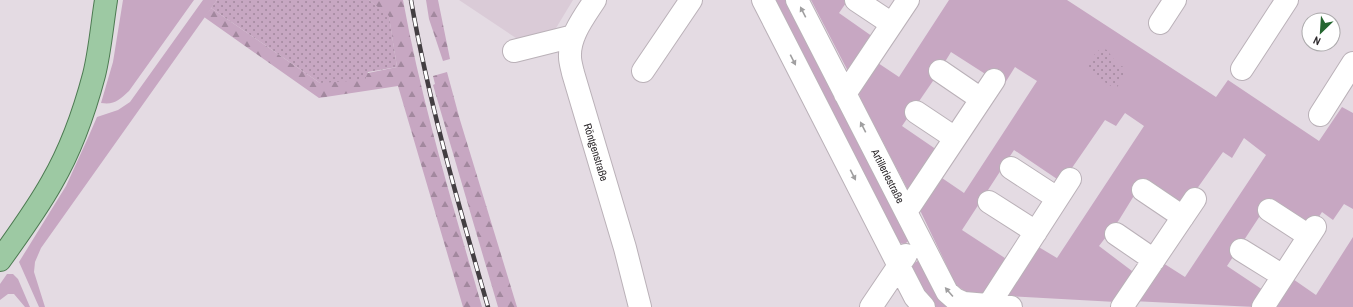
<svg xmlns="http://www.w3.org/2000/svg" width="1353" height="307" font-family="'Archivo Narrow',sans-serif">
<defs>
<pattern id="forest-firs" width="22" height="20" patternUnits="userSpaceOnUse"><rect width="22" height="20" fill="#c7a7c2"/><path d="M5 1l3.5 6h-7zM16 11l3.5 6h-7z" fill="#a2889e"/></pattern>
<pattern id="park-dots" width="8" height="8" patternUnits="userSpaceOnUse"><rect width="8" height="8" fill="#c7a7c2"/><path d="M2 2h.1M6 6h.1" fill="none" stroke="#a2889e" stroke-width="1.8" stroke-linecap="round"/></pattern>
</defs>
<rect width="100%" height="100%" fill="#e4dbe3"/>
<path fill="#dacbd7" d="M 459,0 L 573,0 L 553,33 L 522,42 Z"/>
<path fill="#c7a7c2" d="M 123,0 L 194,0 L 129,91 C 119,100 115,105 101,103 L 113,62 Z
M 203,0 L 217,0 L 41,248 L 35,262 L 34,272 L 45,307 L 39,307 L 19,262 L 66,186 L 87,140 L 97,117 L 118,110 L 130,102 Z
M 772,0 L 790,0 L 909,241 L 904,244 L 897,243 Z
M 811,0 L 848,0 L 839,13 L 876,39 L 851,77 Z
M 949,0 L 1067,0 L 1216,97 L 1228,80 L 1319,141 L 1342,107 L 1353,113 L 1353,209 L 1344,204 L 1333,220 L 1322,212 L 1313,226 L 1271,199 L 1227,266 L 1266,292 L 1255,307 L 1132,301 L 1163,263 L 1185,277 L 1266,155 L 1244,138 L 1232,158 L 1223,152 L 1184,207 L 1143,181 L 1119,220 L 1099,246 L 1136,274 L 1116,302 L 1009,296 L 1005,295 L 1037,246 L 1057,258 L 1144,126 L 1125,113 L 1116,126 L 1105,120 L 1065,178 L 1057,179 L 1014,150 L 962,230 L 1011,262 L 991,296 L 966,292 L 956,285 L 917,204 L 934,181 L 942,178 L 964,193 L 1037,81 L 1015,67 L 1005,83 L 990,77 L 951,52 L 935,78 L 902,126 L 940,152 L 910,194 L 860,98 L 858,89 L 875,61 L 899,77 Z
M 1353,237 L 1353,307 L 1272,307 L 1290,277 L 1316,295 Z
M 921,259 L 957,307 L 934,307 L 931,303 L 911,269 L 911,265 Z
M 7,274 L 13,274 L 18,279 L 30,307 L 25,307 L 14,294 L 8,294 L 0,300 L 0,284 Z"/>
<path fill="url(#forest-firs)" d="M 369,0 L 403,0 C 422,104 453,206 482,307 L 463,307 L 398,86 L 319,98 L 204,17 L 211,8 L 320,83 L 397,67 L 389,17 Z
M 426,0 L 438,0 L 450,59 L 443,61 L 429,19 Z
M 447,72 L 460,120 L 517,307 L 498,307 L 433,85 L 435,84 L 433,76 Z"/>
<path fill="url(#park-dots)" d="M 217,0 L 369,0 L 389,16 L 397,67 L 368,72 L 365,80 L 320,83 L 211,8 Z
M 1101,48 L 1107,50 L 1118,65 L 1124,67 L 1124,76 L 1116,89 L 1093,75 L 1087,65 L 1094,55 Z"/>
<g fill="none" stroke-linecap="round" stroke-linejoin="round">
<defs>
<path id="minor" d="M 595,0 C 584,17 569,36 570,57 C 570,62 572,68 573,73 L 625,248 L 640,307
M 763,0 L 899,266 L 915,297 L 924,307
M 797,0 L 947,292 L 955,299 L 964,303 L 1011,307
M 856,0 L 892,24
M 1160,23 L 1175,0
M 514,51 L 574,36
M 1242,69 L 1287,0
M 643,71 L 691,0
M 940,71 L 981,99
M 845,94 L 908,0
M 916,112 L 955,138
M 1320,115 L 1353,63
M 1011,168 L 1057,198
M 1143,190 L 1183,217
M 989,202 L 1036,232
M 1269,210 L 1309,236
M 906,212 L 994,80
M 1116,234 L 1154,260
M 1241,250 L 1283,276
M 988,306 L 1070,179
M 871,307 L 906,255
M 1122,307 L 1195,199
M 1263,307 L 1315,227"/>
<path id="major" d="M 0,260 C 18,235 37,209 52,182 C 70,151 85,109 94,75 C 100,51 102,25 106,0"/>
</defs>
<use href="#minor" stroke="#bab1b8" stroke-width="24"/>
<use href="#major" stroke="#4c7a51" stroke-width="24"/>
<use href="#minor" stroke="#fff" stroke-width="22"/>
<use href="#major" stroke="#9dc9a3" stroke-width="22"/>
<defs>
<path id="rail" d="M 411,0 C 429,104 459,206 488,307"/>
</defs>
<use href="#rail" stroke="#433e42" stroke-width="4.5"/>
<use href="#rail" stroke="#fff" stroke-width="3" stroke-dasharray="9" stroke-linecap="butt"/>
</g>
<defs><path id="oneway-solid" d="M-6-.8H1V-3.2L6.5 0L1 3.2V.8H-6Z"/></defs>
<g fill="#a09fa0">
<use href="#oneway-solid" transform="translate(803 12) rotate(-117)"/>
<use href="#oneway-solid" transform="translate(793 60) rotate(63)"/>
<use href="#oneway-solid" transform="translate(863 127) rotate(-117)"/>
<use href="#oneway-solid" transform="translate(853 175) rotate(63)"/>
<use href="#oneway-solid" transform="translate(949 292) rotate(-131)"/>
</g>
<g text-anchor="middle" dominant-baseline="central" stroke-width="3" stroke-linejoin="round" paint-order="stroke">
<g font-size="11" fill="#2d292c" stroke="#fff">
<text transform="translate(596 152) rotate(73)">Röntgenstraße</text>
<text transform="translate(888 176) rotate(63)">Artilleriestraße</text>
</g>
</g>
<g transform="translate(1321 32) rotate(205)"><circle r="19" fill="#ffffff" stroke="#aba9ab"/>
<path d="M0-3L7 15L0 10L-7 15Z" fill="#256630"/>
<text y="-6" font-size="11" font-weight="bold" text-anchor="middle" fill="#2d292c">N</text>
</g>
</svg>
